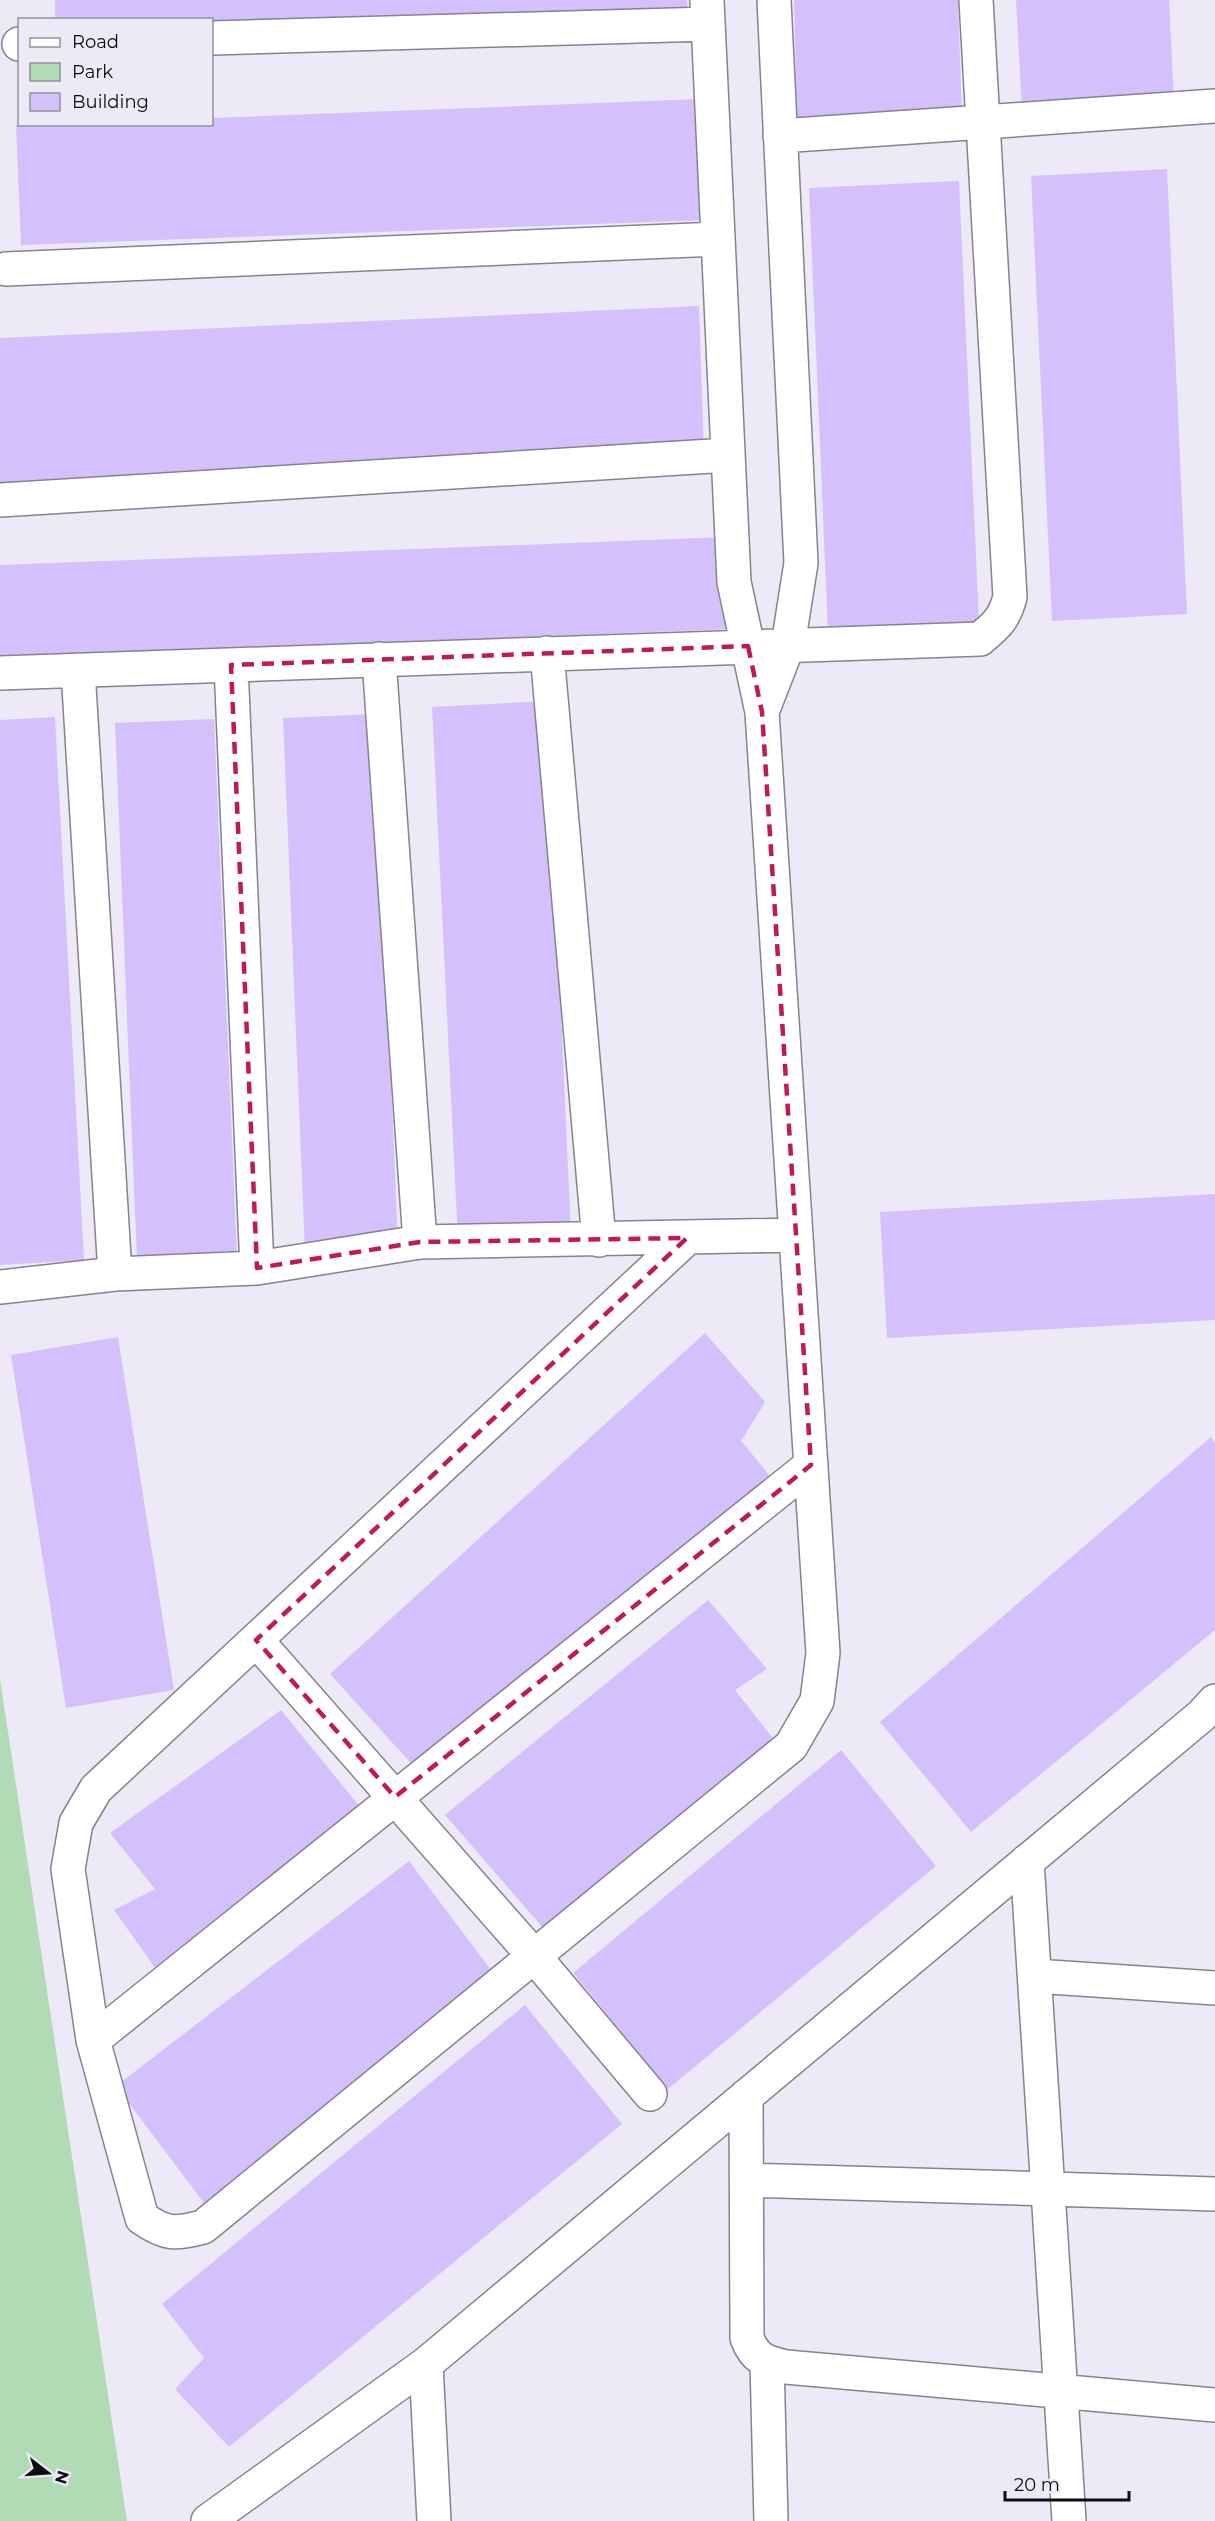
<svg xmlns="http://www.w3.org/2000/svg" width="1215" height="2521" font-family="Montserrat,sans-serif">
<rect width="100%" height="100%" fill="#ede9f7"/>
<path fill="#b0dbb4" d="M 0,1679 L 127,2521 L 0,2521 Z"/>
<path fill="#d5c0fe" d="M 55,0 L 687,0 L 688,20 L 212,33 L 212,20 L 55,20 Z
M 794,0 L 958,0 L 962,117 L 797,122 Z
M 1016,0 L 1169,0 L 1174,102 L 1022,110 Z
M 701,99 L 705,220 L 21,245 L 16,125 L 212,124 L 212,118 Z
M 1167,169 L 1187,614 L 1052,621 L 1031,176 Z
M 959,181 L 979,623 L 828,631 L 809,188 Z
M 699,306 L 704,453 L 0,486 L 0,338 Z
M 726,537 L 729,629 L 0,657 L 0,565 Z
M 547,701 L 571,1236 L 458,1241 L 432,707 Z
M 376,714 L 398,1247 L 305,1251 L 283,718 Z
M 55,717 L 84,1260 L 0,1265 L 0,720 Z
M 214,719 L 237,1255 L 137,1260 L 115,723 Z
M 1215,1194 L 1215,1320 L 887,1338 L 880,1212 Z
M 705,1333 L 765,1402 L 741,1441 L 771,1477 L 428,1782 L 330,1674 Z
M 118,1337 L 174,1690 L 66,1708 L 11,1355 Z
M 1211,1437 L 1215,1443 L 1215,1630 L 971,1832 L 880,1722 Z
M 708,1600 L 767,1669 L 735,1690 L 779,1746 L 545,1930 L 445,1815 Z
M 281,1710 L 365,1813 L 163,1979 L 114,1910 L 155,1889 L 110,1833 Z
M 841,1750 L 936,1866 L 668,2089 L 573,1973 Z
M 409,1861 L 497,1978 L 204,2203 L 116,2086 Z
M 525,2005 L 622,2124 L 229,2447 L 175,2389 L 204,2358 L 162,2304 Z"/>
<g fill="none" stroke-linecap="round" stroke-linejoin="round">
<defs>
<path id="minor" d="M 212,38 L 708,24
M 19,44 L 20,44
M 780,136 L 1215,106
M 6,269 L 718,239
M 0,500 L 728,455
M 547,653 L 599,1240
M 379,659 L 420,1242
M 231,665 L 257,1268
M 78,670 L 115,1274
M 0,673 L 980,639 C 997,625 1004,619 1010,597 L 976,0
M 762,712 L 788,645 L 801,563 L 774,0
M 687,1238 L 96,1789 L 76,1823 L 68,1869 L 93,2040 L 142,2218 C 166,2235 175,2234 203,2227 L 791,1746 L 817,1701 L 823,1653 L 762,712 L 734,582 L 707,0
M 0,1287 L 115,1274 L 257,1268 L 420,1242 L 796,1235
M 256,1640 L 534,1956 L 650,2094
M 1027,1861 L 1069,2521
M 1035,1976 L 1215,1988
M 93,2040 L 811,1465
M 746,2096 L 747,2338 C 755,2359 765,2362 786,2367 L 1215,2405
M 747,2180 L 1215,2194
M 767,2362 L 771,2521
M 426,2364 L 434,2521
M 208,2521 L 426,2364 L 1201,1716 L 1215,1701"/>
</defs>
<use href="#minor" stroke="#86828e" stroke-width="36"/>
<use href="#minor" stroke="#fff" stroke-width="33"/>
</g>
<path fill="none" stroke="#c2185b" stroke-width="4.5" stroke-dasharray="12 8" stroke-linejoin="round" d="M 748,646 L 762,712 L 811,1465 L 395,1797 L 256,1640 L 687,1238 L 420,1242 L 257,1268 L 231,665 Z"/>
<rect x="18" y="18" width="195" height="108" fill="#ede9f7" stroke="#93919b" stroke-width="1.5"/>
<rect x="30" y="38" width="30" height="9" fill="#ffffff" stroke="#93919b" stroke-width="1.5"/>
<text x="72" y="48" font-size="18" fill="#0d0c10">Road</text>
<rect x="30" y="63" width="30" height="18" fill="#b0dbb4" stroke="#93919b" stroke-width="1.5"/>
<text x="72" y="78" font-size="18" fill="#0d0c10">Park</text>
<rect x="30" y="93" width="30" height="18" fill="#d5c0fe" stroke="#93919b" stroke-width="1.5"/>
<text x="72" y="108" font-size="18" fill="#0d0c10">Building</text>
<g transform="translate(48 2473) rotate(107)" stroke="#ede9f7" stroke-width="4.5" paint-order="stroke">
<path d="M0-4.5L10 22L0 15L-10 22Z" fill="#0d0c10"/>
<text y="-9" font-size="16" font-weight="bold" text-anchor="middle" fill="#0d0c10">N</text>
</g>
<path d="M1005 2491v9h124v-9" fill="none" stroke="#0d0c10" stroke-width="3"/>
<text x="1014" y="2491" font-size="18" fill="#0d0c10" stroke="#ede9f7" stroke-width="4.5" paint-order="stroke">20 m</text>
</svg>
